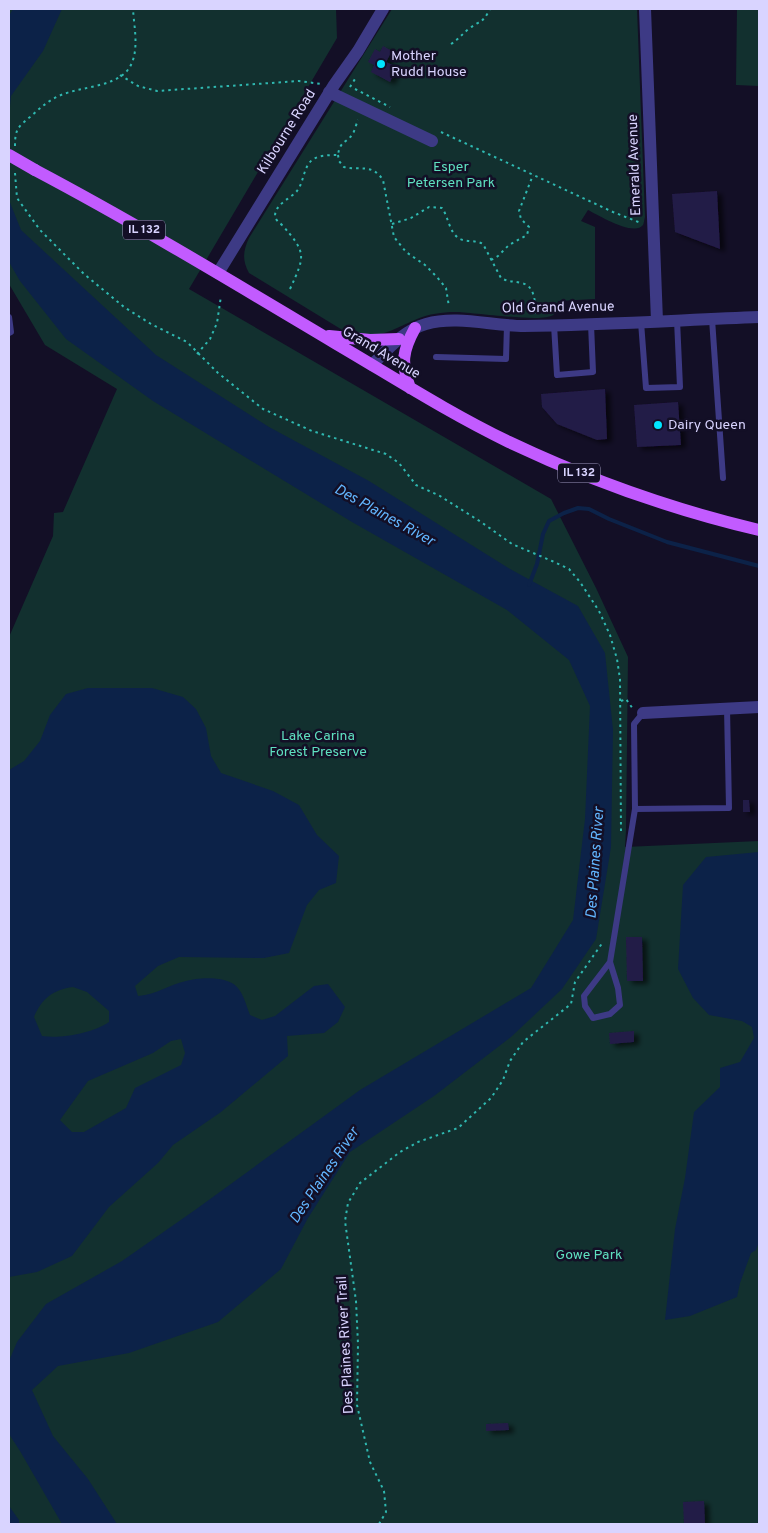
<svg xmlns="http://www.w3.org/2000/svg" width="768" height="1533" font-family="Overpass,sans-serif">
<defs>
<filter id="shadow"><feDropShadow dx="5" dy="3" stdDeviation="2.5" flood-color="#0009"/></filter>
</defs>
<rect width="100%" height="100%" fill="#130f26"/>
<path fill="#12302f" d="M 9,9 L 336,9 L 337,38 L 189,289 L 551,499 L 596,588 L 628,657 L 626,830 L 625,847 L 759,841 L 759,1524 L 9,1524 L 9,637 L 53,536 L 54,513 L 63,512 L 117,389 L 45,345 L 9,284 Z
M 392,9 L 637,9 L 645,217 C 644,220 644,223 643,225 C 634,237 598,215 588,210 L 581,221 L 595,227 L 595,299 L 558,301 C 557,305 557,312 553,315 C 544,323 471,312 455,312 C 442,312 429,314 417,319 C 388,331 378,342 344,331 L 249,273 C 242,260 243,251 249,238 Z
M 737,9 L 759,9 L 759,86 L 736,85 Z"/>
<path fill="#0c2248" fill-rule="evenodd" d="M 13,9 L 62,9 L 43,51 L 11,96 L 9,117 L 9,16 Z
M 9,200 L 21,230 L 156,355 L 269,427 L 369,481 L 510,569 L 578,606 L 605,653 L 613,730 L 611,847 L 596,939 L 562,989 L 511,1037 L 434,1096 L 350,1152 L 308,1218 L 281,1269 L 218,1322 L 129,1353 L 58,1366 L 32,1390 L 53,1436 L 88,1479 L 117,1524 L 62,1524 L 20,1451 L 9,1434 L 9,1361 L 17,1342 L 46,1304 L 122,1261 L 195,1210 L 360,1090 L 531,988 L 573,920 L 585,819 L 590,706 L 569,660 L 507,610 L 352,522 L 153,401 L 66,339 L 20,281 L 9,262 Z
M 88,688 L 152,688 L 183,697 L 196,709 L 206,728 L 211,756 L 221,773 L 273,791 L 299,805 L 317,835 L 339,856 L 336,883 L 319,890 L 307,905 L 289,953 L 264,958 L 179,957 L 158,966 L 135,986 L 138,996 C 158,994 168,985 186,981 C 199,977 228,976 237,987 C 244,995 246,1005 250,1015 L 262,1020 L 275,1016 L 314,986 L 328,984 L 345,1007 L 338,1022 L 324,1033 L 287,1036 L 288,1056 L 221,1112 L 173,1145 L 158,1163 L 109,1207 L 72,1256 L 37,1272 L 9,1277 L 9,1297 L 9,770 L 24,761 L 40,741 L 50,715 L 66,694 ZM 73,987 L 87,992 L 109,1011 L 109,1022 C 93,1033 61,1039 42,1036 L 34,1017 C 42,998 53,990 73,987 ZM 181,1039 L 185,1053 L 181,1065 L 135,1088 L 126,1108 L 84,1132 L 72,1132 L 60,1120 L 88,1081 L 153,1053 L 171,1041 Z
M 759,852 L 759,1242 L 756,1250 L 751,1253 L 740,1283 L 737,1297 L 690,1316 L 665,1320 L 675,1229 L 685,1178 L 694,1112 L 720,1087 L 720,1068 L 740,1062 L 754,1038 L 752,1027 L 742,1021 L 709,1015 L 693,998 L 678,969 L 683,885 L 706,857 Z
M 9,1506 L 19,1520 L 19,1524 L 9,1524 Z"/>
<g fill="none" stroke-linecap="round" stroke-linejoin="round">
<path stroke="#0c2248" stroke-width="4" d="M 529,585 L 537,564 L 543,534 L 549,521 L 564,513 L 578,508 L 589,509 L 609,519 L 667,542 L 759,566"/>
</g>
<path fill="#241b47" filter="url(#shadow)" d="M 383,46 L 392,51 L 386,62 L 397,67 L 390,82 L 371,72 L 374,65 L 368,62 L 375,49 L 380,52 Z
M 717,191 L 720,249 L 675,232 L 672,194 Z
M 605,389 L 607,439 L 597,440 L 557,424 L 542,407 L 541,394 Z
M 678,402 L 681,445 L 637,447 L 634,405 Z
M 743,800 L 749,800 L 750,812 L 743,812 Z
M 626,937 L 642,937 L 643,981 L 627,981 Z
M 634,1031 L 634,1042 L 610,1044 L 609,1033 Z
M 508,1423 L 509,1430 L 486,1431 L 486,1424 Z
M 704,1501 L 705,1524 L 684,1524 L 683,1502 Z"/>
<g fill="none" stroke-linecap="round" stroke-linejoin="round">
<path stroke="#2fb8b0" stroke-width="2" stroke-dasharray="2.5 4" stroke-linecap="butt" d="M 451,44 C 459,39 463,33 470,28 C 482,19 482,24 490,9
M 120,75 L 138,86 L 157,91 L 299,81 L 321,84
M 350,87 L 355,79
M 355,89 L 390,107
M 441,132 L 613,212 L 641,223
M 15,146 C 15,129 18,127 30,117 C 40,108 49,100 61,95 C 80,87 111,87 126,72 C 141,56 134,28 133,9
M 338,155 L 339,161 L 344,167 C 360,171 372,163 383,180 L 394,237 L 406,252 L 425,265 L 437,277 L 446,288 L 449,307
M 15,173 L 17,198 L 40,230 L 84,274 L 124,307 L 151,324 L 187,342 L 218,373 L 263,409 L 312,431 L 386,454 L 399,463 L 416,485 L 440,496 L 481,522 L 512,544 L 552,561 L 569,569 L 580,582 L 599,611 L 610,635 L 617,659 L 620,679 L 621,833
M 392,224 L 411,218 L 429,207 L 442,208 C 449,218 449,233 460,239 C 467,242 476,240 483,244 L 501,278 C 508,282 514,281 521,283 C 535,285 535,302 536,314
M 491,260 L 498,256 L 509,245 L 527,235 L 529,227 L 521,219 L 519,211 L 533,175
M 290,289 C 305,256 307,253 282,225 C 279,222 276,221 275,216 C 275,204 290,199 297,191 C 304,182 303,168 312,160 C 319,155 329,155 338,155 C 340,141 345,144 352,135 C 355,131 356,124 358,120
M 197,354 L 210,339 L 217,323 L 221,296
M 621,701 L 626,699 L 633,709
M 379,1524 L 386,1512 L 384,1491 L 370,1462 L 357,1405 L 358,1344 L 356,1301 L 345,1221 L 348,1203 L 360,1183 L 400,1152 L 418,1142 L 458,1128 L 491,1098 L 503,1080 L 510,1061 L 523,1042 L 571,1004 L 575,982 L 603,942"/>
<path stroke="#3d3a85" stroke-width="6" d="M 9,317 L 11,332 L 9,333
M 712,319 L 723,478
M 641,322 L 646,388 L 680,387 L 677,320
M 554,325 L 557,375 L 593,372 L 591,324
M 436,357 L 506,359 L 507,325
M 643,713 L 634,724 L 635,809 L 729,808 L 727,708
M 610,962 L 584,996 L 585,1006 L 593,1018 L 610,1014 L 620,1005 L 618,988 L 610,962 L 635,809"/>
<path stroke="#3d3a85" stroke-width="12" d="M 645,9 L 657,321
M 329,92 L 432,141
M 218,273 L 334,85 L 358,51 L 383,9
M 372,365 C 388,349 404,330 426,324 C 457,315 492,326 524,326 C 603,325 681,320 759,317
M 643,713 L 759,707"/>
<path stroke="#c25bff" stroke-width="12" d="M 35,170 C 137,224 236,284 335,343 C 393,377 449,413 509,442 C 589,480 674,510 759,530
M 329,336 L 370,340 L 399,339
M 410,388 C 401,363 402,352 415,328"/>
<path stroke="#c25bff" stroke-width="12" d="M 9,155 L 35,170"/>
</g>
<g fill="#00e5ff" stroke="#130f26" stroke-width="2">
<circle cx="381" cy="64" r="5"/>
<circle cx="658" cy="425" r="5"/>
</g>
<g text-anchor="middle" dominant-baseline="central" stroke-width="5" stroke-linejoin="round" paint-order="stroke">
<g fill="#130f26" stroke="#9e99be" stroke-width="1">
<rect x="123" y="220.5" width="42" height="19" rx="4"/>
<rect x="558" y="463.5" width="42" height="19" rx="4"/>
</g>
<g font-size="12" font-weight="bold" fill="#d9d4ff">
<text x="144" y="230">IL 132</text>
<text x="579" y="473">IL 132</text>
</g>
<g font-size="14" fill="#d9d4ff" stroke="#130f26" text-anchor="start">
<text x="391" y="56">Mother<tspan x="391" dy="16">Rudd House</tspan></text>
<text x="668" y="425">Dairy Queen</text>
</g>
<g font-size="14" fill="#d9d4ff" stroke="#130f26">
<text transform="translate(287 132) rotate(-58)">Kilbourne Road</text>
<text transform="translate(635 165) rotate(-92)">Emerald Avenue</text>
<text transform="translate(558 308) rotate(-1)">Old Grand Avenue</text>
<text transform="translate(381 353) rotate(31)">Grand Avenue</text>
<text transform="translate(346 1345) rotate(-93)">Des Plaines River Trail</text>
</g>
<g font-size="14" fill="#5fe0c0" stroke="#130f26">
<text x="451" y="167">Esper<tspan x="451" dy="16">Petersen Park</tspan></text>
<text x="318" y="736">Lake Carina<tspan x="318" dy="16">Forest Preserve</tspan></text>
<text x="589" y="1255">Gowe Park</text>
</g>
<g font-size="15" font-style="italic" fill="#62b6ff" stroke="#130f26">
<text transform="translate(384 516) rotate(29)">Des Plaines River</text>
<text transform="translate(596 863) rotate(-86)">Des Plaines River</text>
<text transform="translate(325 1176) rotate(-56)">Des Plaines River</text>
</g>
</g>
<rect width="768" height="1533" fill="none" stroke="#d9d4ff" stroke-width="20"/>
</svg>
